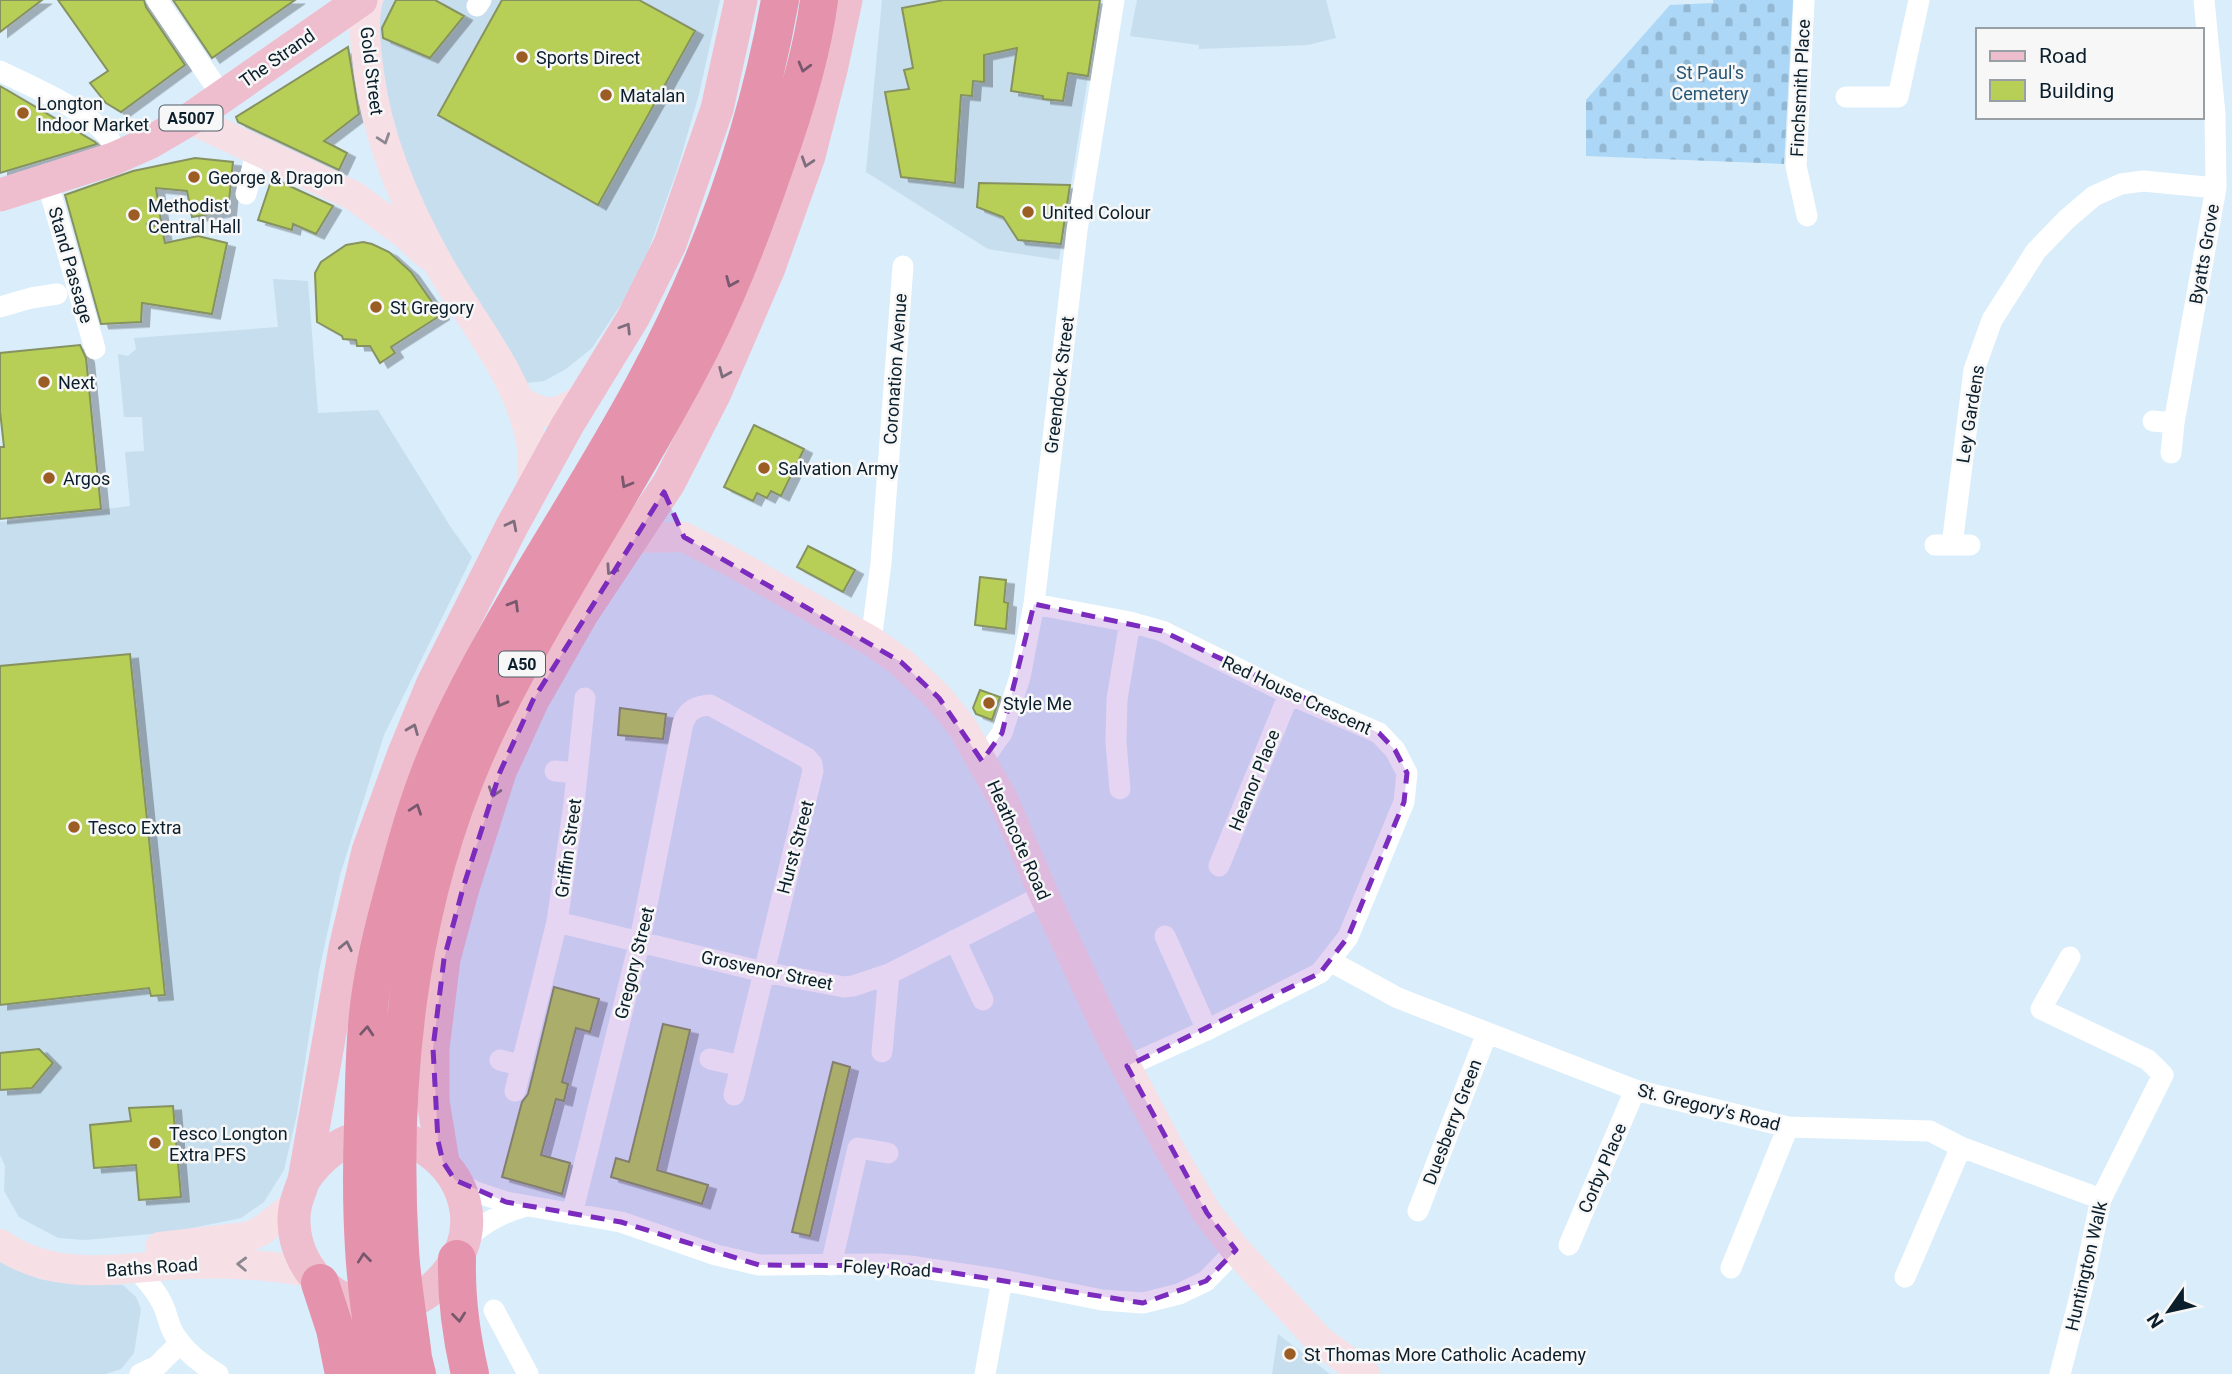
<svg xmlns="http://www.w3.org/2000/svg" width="2232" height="1374" font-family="Roboto,sans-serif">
<defs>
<pattern id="cemetery-stones" width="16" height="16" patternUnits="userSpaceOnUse" patternTransform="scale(1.75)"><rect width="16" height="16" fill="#acd7f6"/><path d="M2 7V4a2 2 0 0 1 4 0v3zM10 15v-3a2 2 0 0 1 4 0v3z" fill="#93b8d3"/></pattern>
<filter id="shadow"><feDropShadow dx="8" dy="4.5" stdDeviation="0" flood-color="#0004"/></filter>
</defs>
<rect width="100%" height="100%" fill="#d9edfb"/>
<path fill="#c7deee" d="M 384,0 L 720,0 L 699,94 L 678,167 L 639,277 L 592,348 L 566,369 L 544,381 L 526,383 L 427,220 L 395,141 L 375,18 Z
M 882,0 L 1100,0 L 1059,260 L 988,249 L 866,172 Z
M 1137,0 L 1326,0 L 1336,38 L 1308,45 L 1199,49 L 1199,45 L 1130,36 Z
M 273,279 L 308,281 L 318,413 L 378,410 L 450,526 L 472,557 L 384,735 L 340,875 L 319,971 L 297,1114 L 284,1170 L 264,1202 L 241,1218 L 173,1232 L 85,1240 L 58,1238 L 19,1217 L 4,1191 L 5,1166 L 0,1155 L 0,522 L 130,506 L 125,452 L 144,451 L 142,417 L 124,417 L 118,354 L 128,356 L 136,349 L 134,338 L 278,327 Z
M 0,1258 L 39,1279 L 71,1284 L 123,1285 L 136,1297 L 141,1309 L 134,1353 L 121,1369 L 106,1374 L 0,1374 Z
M 1278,1334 L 1330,1374 L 1272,1374 Z"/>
<path fill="url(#cemetery-stones)" d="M 1713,0 L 1793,0 L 1784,164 L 1586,156 L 1586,100 L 1670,5 L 1713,3 Z"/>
<path fill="#b7cf57" stroke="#869260" stroke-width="2" filter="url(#shadow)" d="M 0,0 L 42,0 L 0,32 Z
M 58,0 L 144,0 L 146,7 L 185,65 L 121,112 L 106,103 L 90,83 L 108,71 Z
M 173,0 L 295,0 L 212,58 Z
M 396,0 L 435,0 L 464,16 L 430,58 L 383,38 L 382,28 Z
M 502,0 L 639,0 L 695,31 L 598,205 L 438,115 Z
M 944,0 L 1100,0 L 1088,76 L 1068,73 L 1063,101 L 1043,99 L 1043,96 L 1011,91 L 1017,48 L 984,55 L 984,82 L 973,81 L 972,96 L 961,95 L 955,183 L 901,177 L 885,92 L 909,89 L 904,70 L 913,68 L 902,8 Z
M 348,47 L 359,114 L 324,141 L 347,153 L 339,170 L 238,122 L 236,117 Z
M 0,86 L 95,142 L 97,144 L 0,173 Z
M 195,158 L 233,162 L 228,211 L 192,217 L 187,191 L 156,188 L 161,221 L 146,224 L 162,228 L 165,243 L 198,236 L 227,243 L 212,314 L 142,303 L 141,322 L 101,324 L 65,195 L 133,171 Z
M 272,178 L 333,206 L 316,234 L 293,224 L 292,230 L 258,220 Z
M 979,183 L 1070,185 L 1061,244 L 1018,240 L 1003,217 L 977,207 Z
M 363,242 L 372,244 L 389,252 L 411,272 L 441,315 L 391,347 L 395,353 L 380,363 L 370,346 L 357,346 L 356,340 L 343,339 L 342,336 L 317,322 L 315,273 L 321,262 L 346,245 Z
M 80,345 L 86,358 L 101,509 L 0,519 L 0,447 L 4,447 L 0,411 L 0,353 Z
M 754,425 L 804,449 L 781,496 L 771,491 L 767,498 L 757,493 L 753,501 L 724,487 Z
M 808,546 L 855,570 L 843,592 L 797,567 Z
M 980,577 L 1006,580 L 1004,602 L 1008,603 L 1006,629 L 975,625 Z
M 130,654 L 165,995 L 151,996 L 149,988 L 0,1005 L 0,666 Z
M 980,690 L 1000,697 L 992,720 L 976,714 L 973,708 Z
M 620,708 L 666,714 L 663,739 L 618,735 Z
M 554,987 L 599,999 L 590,1032 L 576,1028 L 562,1082 L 568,1084 L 564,1101 L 556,1099 L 541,1155 L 570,1163 L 562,1194 L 502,1177 L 522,1102 L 528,1094 L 534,1070 Z
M 663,1024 L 690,1030 L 657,1170 L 708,1185 L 702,1204 L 611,1177 L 616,1158 L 629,1162 Z
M 39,1049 L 53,1063 L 32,1088 L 0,1090 L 0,1053 Z
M 833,1062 L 850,1067 L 810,1236 L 792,1232 Z
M 173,1106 L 181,1197 L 139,1200 L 136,1165 L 94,1168 L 90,1125 L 131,1121 L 129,1108 Z"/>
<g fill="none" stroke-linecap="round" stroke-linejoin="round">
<path stroke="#fff" stroke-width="21" d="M 157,0 L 222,96
M 1804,0 L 1796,166 L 1807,216
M 477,6 L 481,0
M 0,71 C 27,85 107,117 113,148 C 114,152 113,155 113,159
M 1846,97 L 1898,97 L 1919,0
M 47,181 L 95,349
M 246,194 L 257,149
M 0,307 L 31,298 L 57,294
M 2153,421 L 2174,423
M 2171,453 L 2174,423 L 2216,188 L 2215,114 L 2204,0
M 1935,545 L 1970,545
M 1952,545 L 1974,370 L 1992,320 L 2036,251 L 2067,219 L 2094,196 L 2121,184 L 2143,181 L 2216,188
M 1034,604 L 1130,622 L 1162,631 L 1289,694 L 1379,733 L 1395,750 L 1407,773 L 1404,802 L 1348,937 L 1320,973 L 1207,1030 L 1127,1066
M 871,641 L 881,563 L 903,266
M 982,761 L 1002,733 L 1020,677 L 1034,604 L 1077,230 L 1114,0
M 555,771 L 577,773
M 1120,789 L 1116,742 L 1117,699 L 1130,622
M 1219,866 L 1289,694
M 557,922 L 764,972 L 844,987 L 853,986 L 889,974 L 1044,895
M 1165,936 L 1207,1030
M 955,940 L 983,1000
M 1330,961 L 1398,998 L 1635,1090 L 1788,1127 L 1930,1131 L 1961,1147 L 2101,1199
M 882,1052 L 889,974
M 710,1059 L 741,1066
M 500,1060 L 522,1066
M 515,1091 L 557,922 L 574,804 L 585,698
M 455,1180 L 476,1192 L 506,1202 L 621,1222 L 716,1255 L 759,1265 L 881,1264 L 910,1266 L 1002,1280 L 1102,1300 L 1143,1303 L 1179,1294 L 1206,1281 L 1236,1250
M 1418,1211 L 1487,1033
M 572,1214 L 640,940 L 683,723 C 688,710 696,706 710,705 L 807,758 L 812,764 L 813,771 L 734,1095
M 463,1241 C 483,1224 500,1213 526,1206
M 1569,1245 L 1635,1090
M 831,1265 L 858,1148 L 888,1153
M 136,1268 C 145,1279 156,1290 162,1303 C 167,1312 168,1324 174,1334 C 184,1350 201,1364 218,1374
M 1731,1268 L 1788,1127
M 1905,1277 L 1961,1147
M 494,1310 L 528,1374
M 140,1374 L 157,1366 L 180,1343
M 985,1374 L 1002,1280
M 2060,1374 L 2083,1285 L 2101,1199 L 2163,1075 L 2148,1060 L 2041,1009 L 2070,957"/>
<path stroke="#f7dfe6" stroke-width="30" d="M 368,0 C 362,25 366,49 369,74 C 378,140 405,204 438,263 C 470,320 518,374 531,441 C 534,456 532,473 532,488
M 190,119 L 354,196 L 405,234 L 428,255
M 520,401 C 548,418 559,415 585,396
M 633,538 L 684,537 L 730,561 L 871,641 L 901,662 L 939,698 L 963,728 L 1003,799 L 1044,895 L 1109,1034 L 1171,1152 L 1207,1213 L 1236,1250 L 1319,1340 L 1365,1374
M 0,1244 C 57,1284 123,1267 187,1264 C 229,1262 269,1265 310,1272
M 160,1247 L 247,1237 L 261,1231 L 295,1205"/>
<path stroke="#efbece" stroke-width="33" d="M 0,195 L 113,159 L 149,143 L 190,119 L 361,0
M 443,1162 L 433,1101 L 433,1048 L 444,959 L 463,888 L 500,772 L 533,700 L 582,614 L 669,483 L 715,393 L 769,268 L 809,156 L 831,70 L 846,0
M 304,1180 C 377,1072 513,1181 451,1268 C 438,1286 422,1300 400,1305 C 347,1318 295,1276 294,1222 C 293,1207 299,1194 304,1180 L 345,948 L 368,851 L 404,753 L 432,685 L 512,526 L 567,426 L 633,318 L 670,244 L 717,109 L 741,0"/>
<path stroke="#e593ad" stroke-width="38" d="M 457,1259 C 456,1299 461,1335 470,1374
M 320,1283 L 335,1329 L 344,1374
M 381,1374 C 363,1291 360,1210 363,1125 C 364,1089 364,1052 368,1015 C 372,973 382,933 393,893 C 407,840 421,789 444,739 C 500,616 579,506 643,387 C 708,267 756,135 780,0
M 417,1374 L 413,1358 C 409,1322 402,1286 400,1250 C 389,1069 411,882 492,718 C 552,598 627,488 689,370 C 724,305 750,237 774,168 C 793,115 812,56 819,0"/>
</g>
<defs><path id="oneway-chevron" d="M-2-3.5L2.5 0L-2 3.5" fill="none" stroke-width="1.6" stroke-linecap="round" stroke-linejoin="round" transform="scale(1.75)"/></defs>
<g stroke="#78586c">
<use href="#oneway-chevron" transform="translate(804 67) rotate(105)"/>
<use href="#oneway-chevron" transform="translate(731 282) rotate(113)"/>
<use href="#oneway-chevron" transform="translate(626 483) rotate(120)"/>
<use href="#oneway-chevron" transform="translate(514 605) rotate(-59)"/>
<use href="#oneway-chevron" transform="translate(501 702) rotate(119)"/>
<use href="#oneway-chevron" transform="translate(416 809) rotate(-71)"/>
<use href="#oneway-chevron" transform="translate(367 1031) rotate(-86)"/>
<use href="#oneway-chevron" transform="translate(364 1258) rotate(-96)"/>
<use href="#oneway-chevron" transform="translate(459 1317) rotate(84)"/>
</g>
<g stroke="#8c8892">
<use href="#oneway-chevron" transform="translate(384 139) rotate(71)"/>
<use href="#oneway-chevron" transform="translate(242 1264) rotate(-178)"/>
</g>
<g stroke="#7c6e7c">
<use href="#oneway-chevron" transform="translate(807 162) rotate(108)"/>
<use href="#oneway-chevron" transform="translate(626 328) rotate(-58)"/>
<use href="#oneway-chevron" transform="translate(724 373) rotate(113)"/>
<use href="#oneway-chevron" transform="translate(512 525) rotate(-63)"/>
<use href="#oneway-chevron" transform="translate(611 570) rotate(124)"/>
<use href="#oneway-chevron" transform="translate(413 729) rotate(-68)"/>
<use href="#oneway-chevron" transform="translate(494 792) rotate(108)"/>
<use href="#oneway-chevron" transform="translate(346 946) rotate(-78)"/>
</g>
<path fill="#7b2cbf" fill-opacity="0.2" stroke="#7b2cbf" stroke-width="5" stroke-dasharray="14 9" stroke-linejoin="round" d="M 664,492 L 684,537 L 901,662 L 939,698 L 982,761 L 1002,733 L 1034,604 L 1162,631 L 1379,733 L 1395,750 L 1407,773 L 1404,802 L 1348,937 L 1320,973 L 1127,1066 L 1207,1213 L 1236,1250 L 1206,1281 L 1143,1303 L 910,1266 L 759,1265 L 621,1222 L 506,1202 L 455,1180 L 443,1162 L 438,1141 L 433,1048 L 444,959 L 463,888 L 500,772 L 533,700 Z"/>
<g fill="#9b5d23" stroke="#f7f7f7" stroke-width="2.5">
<circle cx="522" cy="57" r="7"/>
<circle cx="606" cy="95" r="7"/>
<circle cx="23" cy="113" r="7"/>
<circle cx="194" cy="177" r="7"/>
<circle cx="1028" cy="212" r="7"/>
<circle cx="134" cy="215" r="7"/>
<circle cx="376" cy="307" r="7"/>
<circle cx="44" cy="382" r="7"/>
<circle cx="764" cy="468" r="7"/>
<circle cx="49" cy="478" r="7"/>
<circle cx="989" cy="703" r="7"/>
<circle cx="74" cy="827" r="7"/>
<circle cx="155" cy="1143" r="7"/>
<circle cx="1290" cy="1354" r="7"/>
</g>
<g text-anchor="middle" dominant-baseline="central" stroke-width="5" stroke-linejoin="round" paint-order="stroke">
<g fill="#f7f7f7" stroke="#515f68" stroke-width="2">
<rect x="159.5" y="105.5" width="63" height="25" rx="5"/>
<rect x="499" y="651.5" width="46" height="25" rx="5"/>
</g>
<g font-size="16" font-weight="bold" fill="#0a1e2b">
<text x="191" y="118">A5007</text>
<text x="522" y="664">A50</text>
</g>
<g font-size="18" fill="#0a1e2b" stroke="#f7f7f7" text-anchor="start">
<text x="536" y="57">Sports Direct</text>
<text x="620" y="95">Matalan</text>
<text x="37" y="103">Longton<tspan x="37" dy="21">Indoor Market</tspan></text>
<text x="208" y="177">George &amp; Dragon</text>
<text x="148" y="205">Methodist<tspan x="148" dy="21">Central Hall</tspan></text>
<text x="1042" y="212">United Colour</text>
<text x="390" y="307">St Gregory</text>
<text x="58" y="382">Next</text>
<text x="778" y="468">Salvation Army</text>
<text x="63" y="478">Argos</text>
<text x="1003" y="703">Style Me</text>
<text x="88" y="827">Tesco Extra</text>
<text x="169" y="1133">Tesco Longton<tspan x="169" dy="21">Extra PFS</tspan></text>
<text x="1304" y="1354">St Thomas More Catholic Academy</text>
</g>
<g font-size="18" fill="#0a1e2b" stroke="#f7f7f7">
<text transform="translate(277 58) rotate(-35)">The Strand</text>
<text transform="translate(372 71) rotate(83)">Gold Street</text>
<text transform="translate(1800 88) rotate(-87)">Finchsmith Place</text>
<text transform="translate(2204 254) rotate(-80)">Byatts Grove</text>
<text transform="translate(71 265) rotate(74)">Stand Passage</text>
<text transform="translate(895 369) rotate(-86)">Coronation Avenue</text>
<text transform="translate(1059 385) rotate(-83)">Greendock Street</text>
<text transform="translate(1970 414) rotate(-81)">Ley Gardens</text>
<text transform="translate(1297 695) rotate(25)">Red House Crescent</text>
<text transform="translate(1254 780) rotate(-68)">Heanor Place</text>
<text transform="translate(1019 840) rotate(66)">Heathcote Road</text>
<text transform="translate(795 847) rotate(-75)">Hurst Street</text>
<text transform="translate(568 848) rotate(-82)">Griffin Street</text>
<text transform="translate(634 963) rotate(-76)">Gregory Street</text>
<text transform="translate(767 970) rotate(12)">Grosvenor Street</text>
<text transform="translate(1709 1107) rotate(14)">St. Gregory's Road</text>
<text transform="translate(1452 1122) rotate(-69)">Duesberry Green</text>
<text transform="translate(1602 1168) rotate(-67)">Corby Place</text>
<text transform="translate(2086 1266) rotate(-77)">Huntington Walk</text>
<text transform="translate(152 1267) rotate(-4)">Baths Road</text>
<text transform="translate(887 1268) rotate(3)">Foley Road</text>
</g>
<g font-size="18" fill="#275674" stroke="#f7f7f7">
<text x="1710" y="72">St Paul's<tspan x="1710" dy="21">Cemetery</tspan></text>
</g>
</g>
<rect x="1976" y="28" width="228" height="91" fill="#f7f7f7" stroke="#98a0a5" stroke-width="2"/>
<rect x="1990" y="51" width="35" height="10" fill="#efbece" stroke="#98a0a5" stroke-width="2"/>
<text x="2039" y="63" font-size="21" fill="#0a1e2b">Road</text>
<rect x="1990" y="80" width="35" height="21" fill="#b7cf57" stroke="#98a0a5" stroke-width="2"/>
<text x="2039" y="98" font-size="21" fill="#0a1e2b">Building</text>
<g transform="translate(2169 1311) rotate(236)" stroke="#f7f7f7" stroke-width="5" paint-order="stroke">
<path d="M0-5L12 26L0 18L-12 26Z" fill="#0a1e2b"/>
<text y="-10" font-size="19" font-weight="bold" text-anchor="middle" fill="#0a1e2b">N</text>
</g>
</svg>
